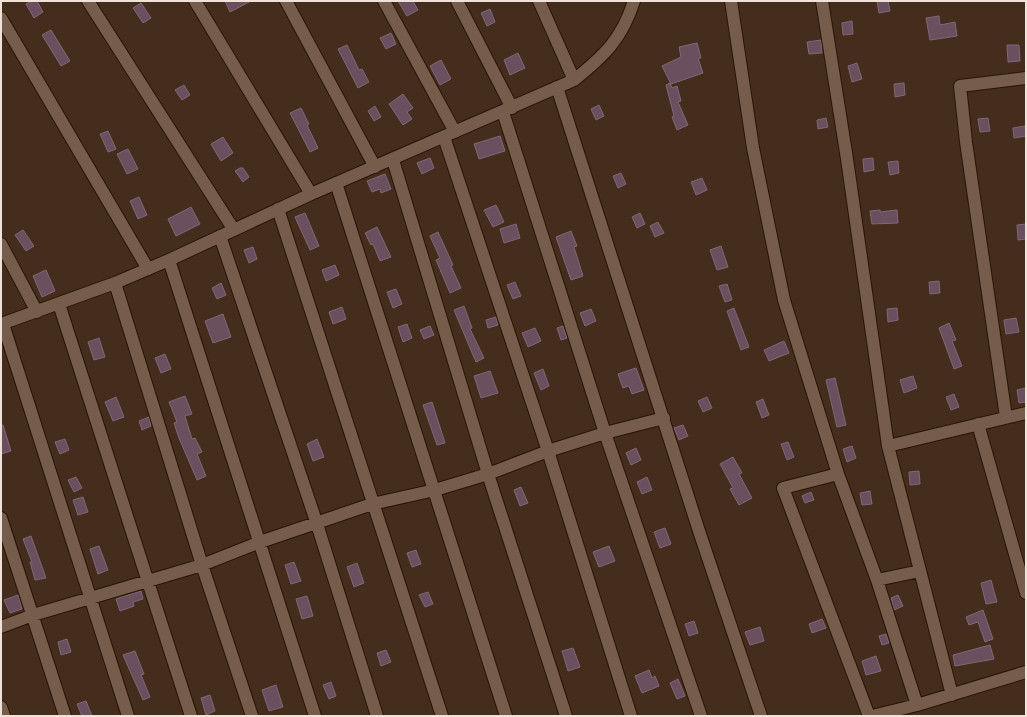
<svg xmlns="http://www.w3.org/2000/svg" width="1027" height="717" font-family="Lato,sans-serif">
<rect width="100%" height="100%" fill="#442d1d"/>
<path fill="#6a4f5f" stroke="#826676" d="M 32,1 L 37,1 L 43,12 L 34,18 L 26,4 Z
M 225,1 L 251,1 L 230,12 Z
M 398,1 L 413,1 L 418,10 L 407,16 Z
M 877,1 L 888,1 L 890,11 L 879,13 Z
M 141,3 L 151,18 L 143,23 L 133,8 Z
M 490,9 L 495,22 L 487,26 L 481,13 Z
M 939,16 L 940,25 L 955,22 L 957,36 L 930,40 L 926,18 Z
M 852,21 L 853,34 L 843,35 L 842,23 Z
M 51,30 L 70,61 L 61,66 L 42,35 Z
M 391,33 L 396,44 L 386,49 L 380,38 Z
M 821,40 L 822,53 L 809,54 L 807,42 Z
M 697,43 L 701,58 L 698,58 L 703,73 L 671,84 L 662,66 L 681,57 L 679,47 Z
M 347,45 L 359,70 L 362,69 L 369,82 L 358,88 L 338,49 Z
M 1007,45 L 1019,45 L 1020,61 L 1008,62 Z
M 518,53 L 525,68 L 510,75 L 504,60 Z
M 441,60 L 451,79 L 440,85 L 430,66 Z
M 857,63 L 862,79 L 852,82 L 848,66 Z
M 670,83 L 672,88 L 677,86 L 681,101 L 678,102 L 688,125 L 677,130 L 672,117 L 674,116 L 666,85 Z
M 904,83 L 905,95 L 895,97 L 894,84 Z
M 184,85 L 190,95 L 182,100 L 175,90 Z
M 403,94 L 413,108 L 407,112 L 412,119 L 403,125 L 389,104 Z
M 599,105 L 604,116 L 596,120 L 591,109 Z
M 375,106 L 381,117 L 374,121 L 368,111 Z
M 301,108 L 309,124 L 307,125 L 318,148 L 310,152 L 290,113 Z
M 826,118 L 828,127 L 818,129 L 817,120 Z
M 988,118 L 990,131 L 980,132 L 978,119 Z
M 1025,126 L 1026,136 L 1014,138 L 1013,128 Z
M 108,131 L 116,149 L 108,152 L 100,134 Z
M 500,136 L 505,151 L 479,159 L 474,144 Z
M 223,137 L 233,153 L 221,161 L 211,144 Z
M 128,149 L 138,169 L 127,174 L 117,154 Z
M 430,158 L 434,168 L 422,174 L 417,163 Z
M 873,158 L 874,170 L 864,172 L 863,159 Z
M 898,161 L 899,173 L 890,175 L 888,162 Z
M 240,168 L 243,168 L 249,177 L 243,182 L 235,171 Z
M 621,173 L 626,184 L 618,188 L 613,176 Z
M 385,174 L 391,189 L 381,193 L 380,189 L 372,192 L 367,181 Z
M 702,178 L 707,190 L 696,195 L 691,182 Z
M 139,197 L 147,215 L 138,219 L 130,201 Z
M 496,205 L 504,222 L 493,227 L 484,210 Z
M 191,207 L 200,224 L 176,236 L 168,219 Z
M 880,210 L 880,212 L 897,210 L 898,223 L 872,224 L 870,211 Z
M 305,213 L 319,246 L 310,250 L 295,217 Z
M 640,213 L 645,224 L 637,228 L 632,217 Z
M 658,222 L 664,233 L 655,237 L 650,226 Z
M 516,224 L 520,238 L 504,243 L 500,229 Z
M 1026,224 L 1026,239 L 1018,240 L 1017,225 Z
M 377,227 L 391,257 L 380,261 L 373,244 L 371,245 L 365,233 Z
M 23,230 L 34,246 L 26,251 L 15,235 Z
M 571,231 L 577,246 L 574,247 L 583,276 L 571,280 L 556,237 Z
M 438,232 L 453,265 L 451,266 L 461,288 L 450,293 L 436,260 L 440,258 L 430,236 Z
M 721,246 L 728,267 L 717,270 L 710,250 Z
M 253,247 L 257,259 L 249,263 L 244,250 Z
M 335,265 L 339,275 L 326,281 L 322,270 Z
M 46,270 L 55,291 L 42,297 L 33,276 Z
M 939,281 L 940,293 L 930,294 L 929,282 Z
M 515,282 L 521,296 L 513,299 L 507,285 Z
M 221,283 L 226,295 L 217,299 L 212,288 Z
M 727,284 L 732,300 L 725,302 L 719,286 Z
M 396,289 L 402,304 L 393,308 L 387,292 Z
M 464,306 L 472,328 L 470,329 L 484,358 L 476,362 L 454,310 Z
M 342,307 L 346,319 L 333,324 L 329,312 Z
M 734,308 L 749,347 L 741,350 L 727,311 Z
M 897,308 L 898,320 L 888,322 L 887,309 Z
M 591,309 L 596,321 L 585,326 L 580,313 Z
M 223,314 L 231,337 L 213,343 L 205,321 Z
M 496,317 L 498,325 L 488,328 L 486,320 Z
M 1016,318 L 1019,332 L 1006,334 L 1004,320 Z
M 949,323 L 956,340 L 952,341 L 962,366 L 954,369 L 939,328 Z
M 407,324 L 412,338 L 403,342 L 398,327 Z
M 430,326 L 434,335 L 424,339 L 420,330 Z
M 563,326 L 567,338 L 561,340 L 557,328 Z
M 535,328 L 541,341 L 528,347 L 522,333 Z
M 99,338 L 105,357 L 94,360 L 88,342 Z
M 784,341 L 789,353 L 769,361 L 764,350 Z
M 165,354 L 171,369 L 161,373 L 155,358 Z
M 636,368 L 644,390 L 632,394 L 629,386 L 623,388 L 618,374 Z
M 543,369 L 549,386 L 541,390 L 534,373 Z
M 490,371 L 498,393 L 481,398 L 474,376 Z
M 913,376 L 917,388 L 904,393 L 900,380 Z
M 835,378 L 846,425 L 837,427 L 826,380 Z
M 1026,388 L 1026,402 L 1019,403 L 1017,390 Z
M 954,394 L 959,407 L 951,410 L 946,397 Z
M 185,396 L 192,414 L 185,416 L 192,439 L 195,438 L 202,452 L 197,454 L 206,476 L 197,480 L 179,438 L 174,423 L 177,422 L 169,402 Z
M 116,397 L 124,417 L 113,421 L 105,402 Z
M 707,397 L 712,408 L 703,412 L 698,401 Z
M 763,399 L 769,415 L 762,418 L 756,402 Z
M 432,402 L 445,443 L 437,445 L 423,405 Z
M 149,417 L 151,426 L 142,430 L 139,421 Z
M 1,425 L 3,425 L 11,451 L 1,454 Z
M 683,425 L 688,436 L 679,440 L 674,428 Z
M 65,439 L 69,450 L 60,454 L 55,442 Z
M 317,439 L 324,457 L 313,461 L 307,444 Z
M 788,442 L 794,457 L 787,460 L 781,444 Z
M 852,446 L 856,458 L 847,462 L 843,449 Z
M 636,448 L 641,460 L 631,465 L 626,453 Z
M 733,457 L 742,473 L 739,474 L 752,498 L 739,505 L 730,489 L 733,488 L 720,464 Z
M 919,471 L 920,484 L 910,485 L 909,472 Z
M 76,477 L 82,488 L 74,492 L 68,480 Z
M 647,477 L 652,490 L 642,494 L 637,482 Z
M 521,487 L 528,503 L 520,506 L 514,490 Z
M 870,491 L 872,504 L 862,505 L 860,493 Z
M 811,492 L 814,500 L 805,503 L 802,496 Z
M 83,497 L 88,512 L 78,515 L 73,500 Z
M 665,528 L 671,544 L 660,548 L 654,532 Z
M 31,536 L 46,578 L 35,580 L 30,562 L 32,562 L 23,539 Z
M 99,546 L 108,570 L 98,574 L 90,549 Z
M 609,546 L 615,561 L 599,567 L 593,552 Z
M 416,550 L 421,564 L 412,567 L 407,553 Z
M 294,562 L 301,581 L 291,584 L 285,565 Z
M 357,563 L 364,583 L 354,587 L 347,567 Z
M 991,580 L 997,602 L 986,604 L 981,583 Z
M 141,591 L 143,599 L 133,602 L 134,606 L 120,611 L 116,599 Z
M 428,592 L 433,604 L 425,607 L 419,595 Z
M 18,595 L 22,609 L 10,613 L 4,600 Z
M 898,595 L 903,606 L 894,610 L 891,598 Z
M 307,596 L 313,616 L 302,619 L 296,599 Z
M 983,610 L 993,639 L 985,642 L 978,622 L 969,625 L 966,617 Z
M 822,619 L 826,628 L 812,633 L 809,624 Z
M 694,621 L 698,633 L 689,636 L 685,624 Z
M 760,627 L 764,641 L 750,645 L 745,632 Z
M 886,634 L 889,643 L 882,645 L 879,636 Z
M 67,639 L 71,652 L 61,655 L 58,642 Z
M 990,645 L 994,659 L 955,666 L 953,655 Z
M 573,648 L 580,667 L 568,671 L 562,651 Z
M 386,650 L 391,662 L 381,666 L 377,653 Z
M 135,651 L 144,674 L 141,675 L 150,697 L 143,700 L 123,655 Z
M 876,656 L 881,671 L 866,675 L 862,661 Z
M 649,670 L 652,678 L 655,676 L 659,686 L 642,693 L 635,676 Z
M 678,679 L 685,696 L 677,699 L 670,683 Z
M 331,682 L 336,696 L 329,699 L 323,685 Z
M 276,685 L 283,707 L 269,711 L 262,690 Z
M 210,695 L 215,711 L 206,715 L 201,698 Z
M 86,701 L 92,716 L 82,716 L 77,704 Z"/>
<g fill="none" stroke-linecap="round" stroke-linejoin="round">
<defs>
<path id="minor" d="M 88,1 L 234,230
M 195,1 L 311,194
M 286,1 L 375,167
M 384,1 L 455,132
M 457,1 L 512,108
M 539,1 L 574,80
M 731,1 L 753,148 L 784,300 L 838,474 L 877,580 L 917,705
M 822,1 L 847,159 L 888,446 L 952,695
M 1,18 L 148,269
M 557,87 L 699,531 L 761,716
M 503,112 L 605,433 L 701,716
M 444,137 L 548,451 L 631,716
M 393,160 L 488,474 L 566,716
M 336,183 L 506,716
M 278,209 L 442,716
M 220,236 L 317,524 L 377,716
M 1,244 L 37,312
M 169,260 L 315,716
M 115,283 L 202,565 L 252,716
M 59,304 L 191,716
M 1,324 L 115,283 L 169,260 L 311,194 L 574,80 C 604,56 622,39 634,1
M 3,324 L 128,716
M 1006,417 L 966,142 L 960,86 L 1026,78
M 978,424 L 1026,593
M 888,446 L 1026,413
M 838,474 L 783,488 L 869,716
M 1,518 L 65,716
M 877,580 L 920,571
M 1,627 L 33,615 L 202,565 L 260,542 L 372,504 L 435,490 L 488,474 L 548,451 L 605,433 L 664,418
M 1,707 L 4,716
M 872,716 L 917,705 L 1026,672"/>
</defs>
<use href="#minor" stroke="#2a1405" stroke-width="14"/>
<use href="#minor" stroke="#765c4a" stroke-width="12"/>
</g>
<rect width="1027" height="717" fill="none" stroke="#f1e2d8" stroke-width="4"/>
</svg>
